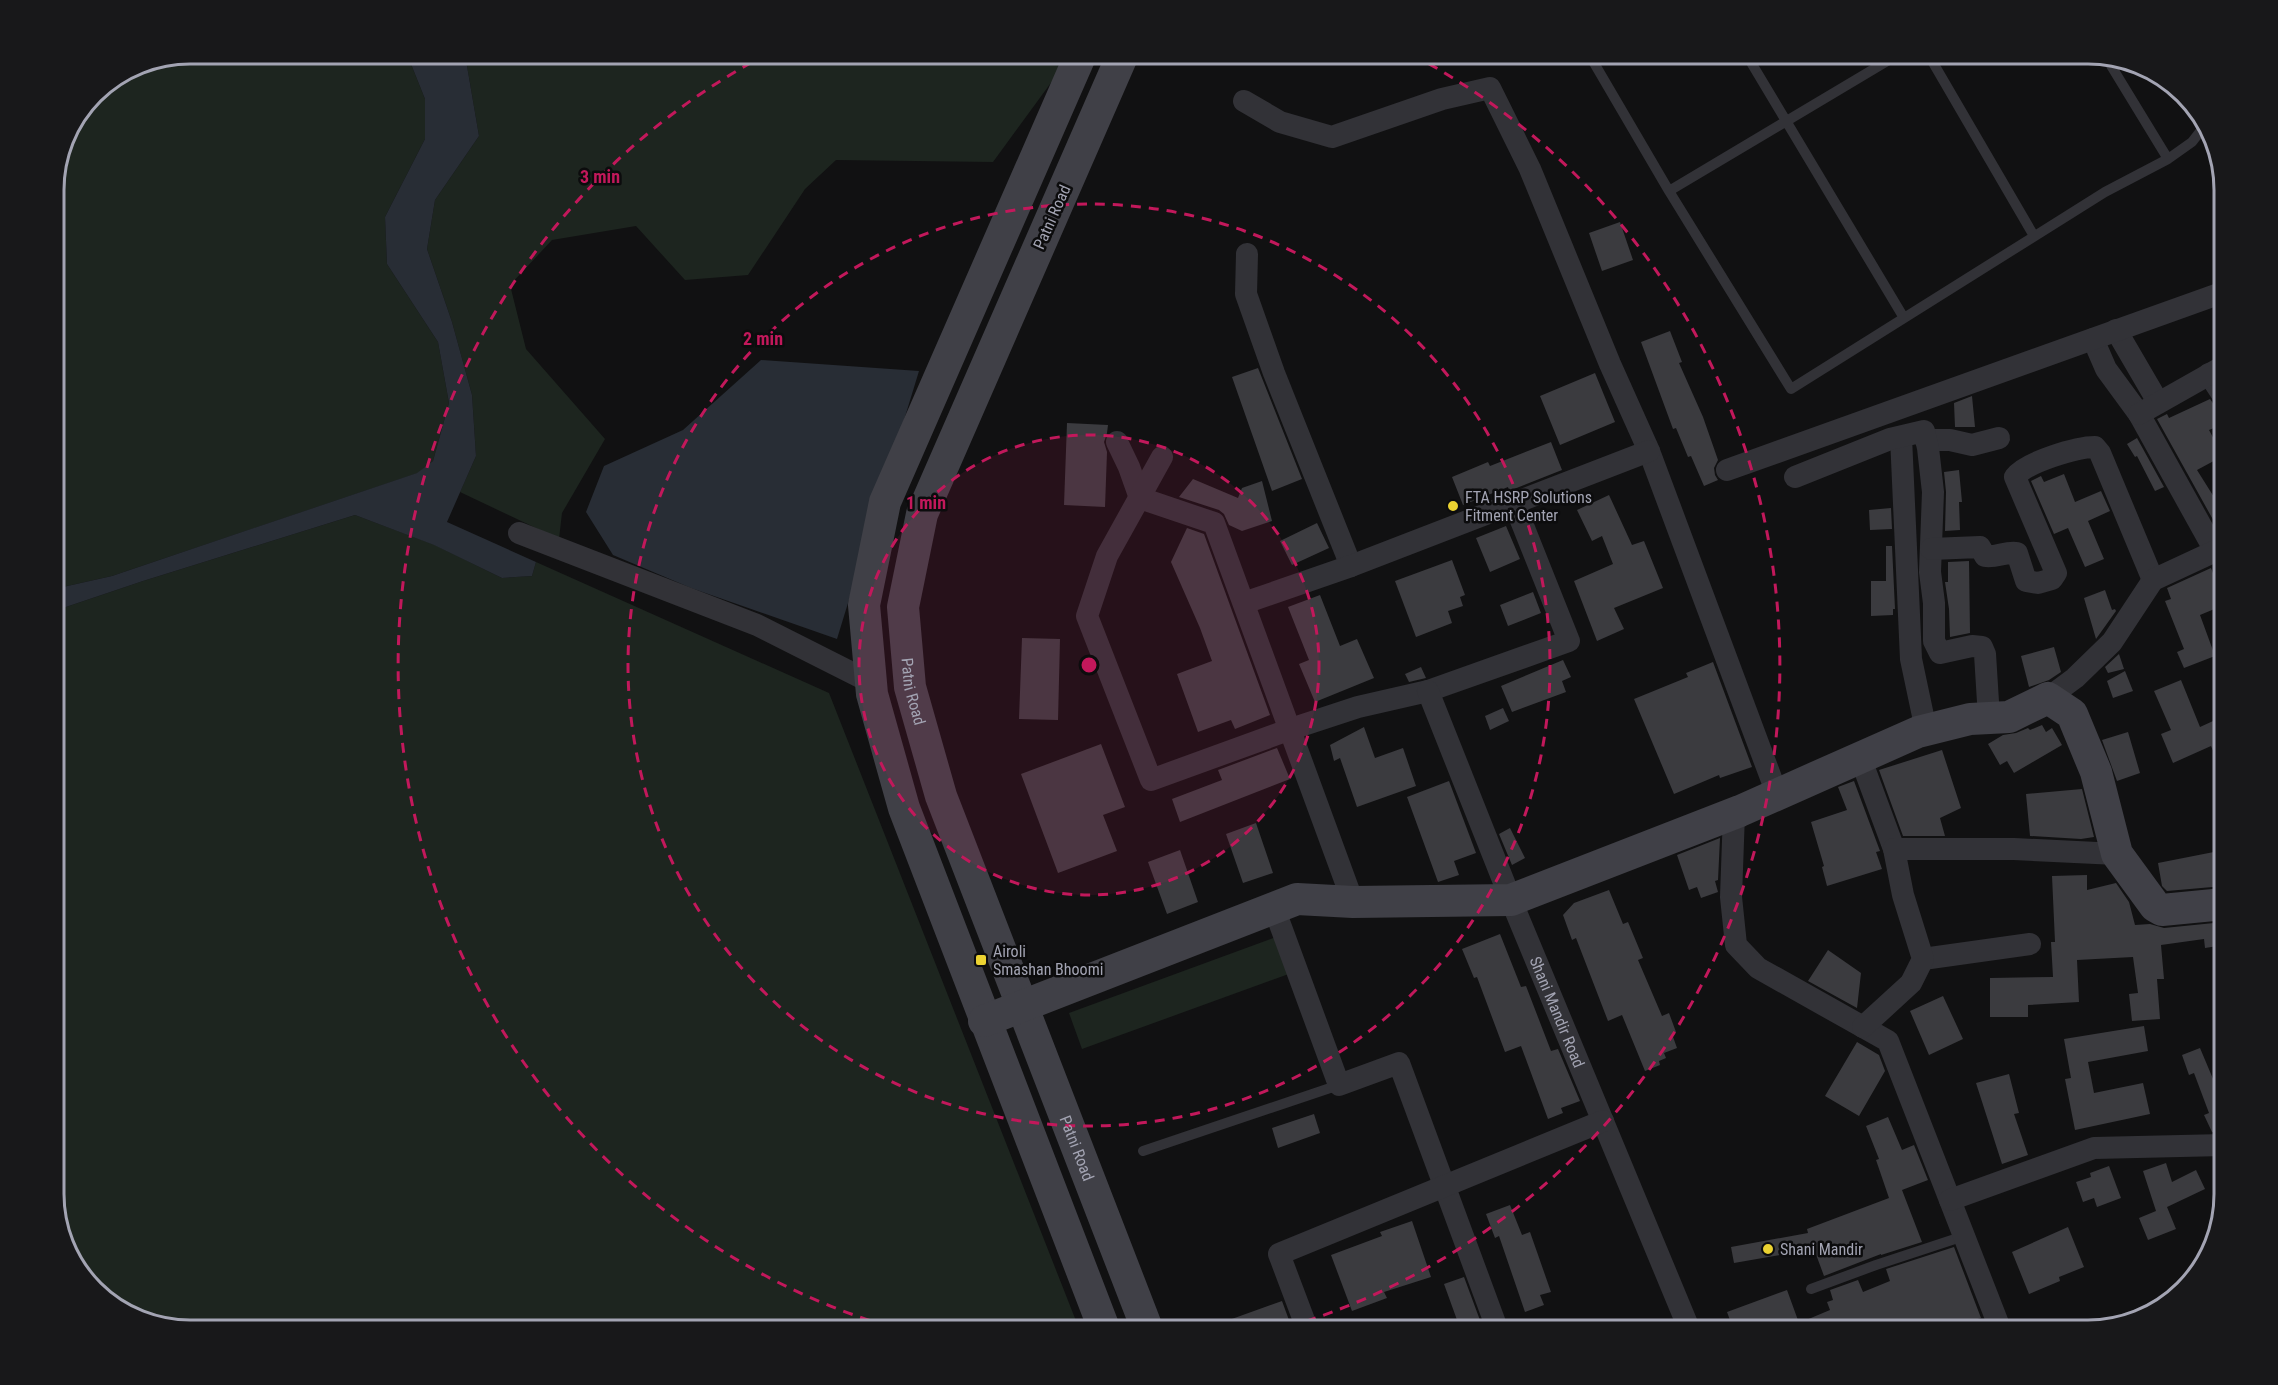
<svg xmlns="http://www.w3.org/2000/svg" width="2278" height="1385" font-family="'Roboto Condensed',sans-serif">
<rect width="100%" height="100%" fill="#111112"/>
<path fill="#1d251f" d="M 190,54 L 407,54 L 425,99 L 425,139 L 385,217 L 387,264 L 438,342 L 449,403 L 433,461 L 418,473 L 112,576 L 54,589 L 54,182 L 65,138 L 94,94 L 138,64 Z
M 462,54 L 1072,54 L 993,162 L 836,160 L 805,189 L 748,275 L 685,280 L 636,226 L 552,240 L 510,285 L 526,349 L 605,439 L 562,513 L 559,539 L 460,492 L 476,456 L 472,395 L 452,322 L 427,249 L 435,200 L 479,136 L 467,66 Z
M 355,515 L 435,545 L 502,578 L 532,576 L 536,562 L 829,693 L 1080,1331 L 190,1331 L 122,1313 L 72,1263 L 54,1203 L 54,611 L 143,581 Z
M 1284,934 L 1297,971 L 1082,1049 L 1069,1013 Z"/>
<path fill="#282d35" d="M 407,54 L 462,54 L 467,66 L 479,136 L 435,200 L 427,249 L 452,322 L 472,395 L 476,456 L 447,522 L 536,562 L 532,576 L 502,578 L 434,545 L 355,515 L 143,581 L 54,611 L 54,589 L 112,576 L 417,473 L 433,461 L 449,403 L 438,342 L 387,264 L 385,217 L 425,139 L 425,99 Z
M 761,360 L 919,371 L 837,639 L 691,588 L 613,555 L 586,512 L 604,466 L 683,430 Z"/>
<path fill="#3b3b3f" d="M 1620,222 L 1633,260 L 1602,271 L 1589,233 Z
M 1670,331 L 1682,362 L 1679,363 L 1703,417 L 1718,460 L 1714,468 L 1715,475 L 1718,480 L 1704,486 L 1691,456 L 1688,457 L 1676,428 L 1673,429 L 1641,342 Z
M 1258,368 L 1302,479 L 1272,491 L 1232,377 Z
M 1595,373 L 1615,422 L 1560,445 L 1540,396 Z
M 1972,396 L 1975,427 L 1955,427 L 1954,403 Z
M 2210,399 L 2217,409 L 2221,410 L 2224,415 L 2224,424 L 2209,430 L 2223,456 L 2197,470 L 2224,513 L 2224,534 L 2221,534 L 2157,419 L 2167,414 L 2169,418 Z
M 1067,423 L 1108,425 L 1107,433 L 1104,442 L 1107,452 L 1105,507 L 1064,505 Z
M 2137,438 L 2164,487 L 2155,491 L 2137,456 L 2135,457 L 2127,444 Z
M 1551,442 L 1562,470 L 1509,491 L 1508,487 L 1463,505 L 1452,477 L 1488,462 L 1490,466 Z
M 1959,470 L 1962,502 L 1959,502 L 1960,530 L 1945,531 L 1946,492 L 1944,472 Z
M 2064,474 L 2075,502 L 2101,491 L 2110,511 L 2088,521 L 2104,559 L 2085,567 L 2068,528 L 2054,534 L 2031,481 L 2041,476 L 2044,482 Z
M 1193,479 L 1238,498 L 1242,488 L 1262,481 L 1272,521 L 1242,531 L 1229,525 L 1224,514 L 1219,510 L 1179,497 Z
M 1609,495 L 1632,545 L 1644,541 L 1663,588 L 1614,608 L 1624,629 L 1597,641 L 1574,581 L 1613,564 L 1602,536 L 1592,541 L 1577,510 Z
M 1891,508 L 1892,529 L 1870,530 L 1869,510 Z
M 1317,523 L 1329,548 L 1292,565 L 1280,541 Z
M 1506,526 L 1520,559 L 1490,572 L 1476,538 Z
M 1187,528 L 1204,534 L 1270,715 L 1235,729 L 1231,720 L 1198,732 L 1177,674 L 1212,661 L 1200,628 L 1171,562 Z
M 1886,546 L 1892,546 L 1895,609 L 1893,609 L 1893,615 L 1871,616 L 1871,581 L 1886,581 Z
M 1452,560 L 1465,595 L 1460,597 L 1463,606 L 1448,611 L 1452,623 L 1416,637 L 1395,581 Z
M 1969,561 L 1970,633 L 1950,637 L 1949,609 L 1945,582 L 1948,582 L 1948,562 Z
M 2211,568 L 2216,581 L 2224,578 L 2224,605 L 2200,615 L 2215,656 L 2184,668 L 2177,652 L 2184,649 L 2165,601 L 2171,599 L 2167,588 Z
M 2105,590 L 2112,610 L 2115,609 L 2116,611 L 2096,639 L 2084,598 Z
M 1533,592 L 1541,613 L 1508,626 L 1500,605 Z
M 1320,595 L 1340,646 L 1357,639 L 1374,678 L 1315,702 L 1299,664 L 1309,660 L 1288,607 Z
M 1022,638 L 1060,639 L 1058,720 L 1019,719 Z
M 2054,647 L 2061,672 L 2049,680 L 2029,687 L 2021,656 Z
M 2119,654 L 2124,669 L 2108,673 L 2105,667 Z
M 1563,660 L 1571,677 L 1562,681 L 1566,692 L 1512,712 L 1501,686 Z
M 1713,662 L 1752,767 L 1720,778 L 1719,775 L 1674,794 L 1634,699 L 1688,677 L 1686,673 Z
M 1421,667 L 1426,678 L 1409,682 L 1405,674 Z
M 2125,671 L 2133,691 L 2113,698 L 2107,681 Z
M 2181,680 L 2200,727 L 2224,716 L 2224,775 L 2211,746 L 2173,763 L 2161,734 L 2171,730 L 2154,691 Z
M 1503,708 L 1509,721 L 1490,730 L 1485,716 Z
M 2042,725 L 2046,732 L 2052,728 L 2062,745 L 2014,773 L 2007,761 L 2000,765 L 1988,744 L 2003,735 L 2016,733 L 2028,728 L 2030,730 Z
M 1364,727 L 1375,758 L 1403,748 L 1416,786 L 1357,807 L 1340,758 L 1334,761 L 1330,745 Z
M 2128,732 L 2140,773 L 2117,781 L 2102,740 Z
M 1101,744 L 1125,807 L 1103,815 L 1117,851 L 1058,873 L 1021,774 Z
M 1277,748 L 1290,779 L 1180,822 L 1172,799 L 1222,780 L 1218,770 Z
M 1942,750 L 1961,808 L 1940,818 L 1945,836 L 1903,836 L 1879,770 Z
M 1449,781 L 1476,853 L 1454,861 L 1459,875 L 1438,882 L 1407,797 Z
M 1854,781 L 1880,851 L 1876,852 L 1882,869 L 1827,886 L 1822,867 L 1824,866 L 1811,822 L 1847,810 L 1838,787 Z
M 2082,789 L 2094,837 L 2081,839 L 2030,836 L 2026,794 Z
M 1256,823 L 1273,873 L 1243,883 L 1226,834 Z
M 1510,828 L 1525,858 L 1512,865 L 1499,834 Z
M 1720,838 L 1718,880 L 1715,881 L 1718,892 L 1701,898 L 1697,887 L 1689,890 L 1677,855 Z
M 1180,850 L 1198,902 L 1167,914 L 1148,862 Z
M 2224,850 L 2224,886 L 2167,891 L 2162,886 L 2158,863 Z
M 2087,875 L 2087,890 L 2116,883 L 2129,902 L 2135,925 L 2150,924 L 2164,928 L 2224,922 L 2224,945 L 2205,948 L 2204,939 L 2161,945 L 2164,979 L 2157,979 L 2160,1019 L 2132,1021 L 2129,994 L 2138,993 L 2133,957 L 2077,960 L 2079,1002 L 2028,1005 L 2028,1017 L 1990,1017 L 1990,978 L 2053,977 L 2051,942 L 2055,942 L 2052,876 Z
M 1609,890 L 1623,924 L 1628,922 L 1643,958 L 1638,960 L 1662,1016 L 1669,1013 L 1676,1032 L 1672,1034 L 1677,1048 L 1664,1053 L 1666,1058 L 1659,1061 L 1660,1065 L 1645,1071 L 1622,1015 L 1608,1021 L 1576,938 L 1572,940 L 1563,915 L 1574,903 Z
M 1500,934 L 1521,987 L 1526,986 L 1551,1051 L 1558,1049 L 1580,1101 L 1561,1108 L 1563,1113 L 1548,1119 L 1521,1046 L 1505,1052 L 1477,977 L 1474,978 L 1462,949 Z
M 1828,950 L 1861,973 L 1857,1008 L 1808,981 Z
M 1943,996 L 1963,1039 L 1929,1055 L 1910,1011 Z
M 2144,1026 L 2148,1051 L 2088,1062 L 2094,1093 L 2143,1083 L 2150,1114 L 2075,1130 L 2065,1079 L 2071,1078 L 2064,1039 Z
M 1857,1042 L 1879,1055 L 1885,1071 L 1859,1116 L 1825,1096 Z
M 2200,1048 L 2224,1105 L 2224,1132 L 2212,1132 L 2204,1115 L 2209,1113 L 2194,1073 L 2189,1075 L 2182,1055 Z
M 2009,1074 L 2019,1113 L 2014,1114 L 2028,1155 L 2002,1164 L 1976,1083 Z
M 1314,1114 L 1320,1133 L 1278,1148 L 1272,1128 Z
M 1888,1117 L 1902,1150 L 1914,1145 L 1928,1180 L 1902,1190 L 1922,1242 L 1881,1255 L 1881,1254 L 1824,1276 L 1814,1249 L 1734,1263 L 1731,1247 L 1808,1233 L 1807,1229 L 1889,1198 L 1876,1160 L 1879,1159 L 1866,1126 Z
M 2166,1163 L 2172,1182 L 2196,1170 L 2205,1189 L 2167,1207 L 2176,1229 L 2148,1240 L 2139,1218 L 2156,1211 L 2143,1171 Z
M 2109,1166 L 2121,1198 L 2097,1207 L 2094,1198 L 2083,1202 L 2076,1182 L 2091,1177 L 2090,1173 Z
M 1510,1205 L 1522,1235 L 1530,1232 L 1551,1292 L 1540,1295 L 1544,1305 L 1525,1312 L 1499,1236 L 1495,1238 L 1486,1214 Z
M 1412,1221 L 1431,1277 L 1384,1292 L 1387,1298 L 1352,1311 L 1331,1255 L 1382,1236 L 1380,1232 Z
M 2068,1227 L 2084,1267 L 2059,1277 L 2060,1281 L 2029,1294 L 2012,1252 Z
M 1954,1247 L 1981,1318 L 1954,1326 L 1953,1324 L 1933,1331 L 1734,1331 L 1727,1312 L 1787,1290 L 1799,1323 L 1830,1310 L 1827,1302 L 1833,1300 L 1830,1290 L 1858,1280 L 1863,1292 L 1890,1281 L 1886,1269 Z
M 1464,1277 L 1484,1331 L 1461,1331 L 1444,1284 Z
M 1282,1301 L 1293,1331 L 1205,1331 L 1204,1329 Z"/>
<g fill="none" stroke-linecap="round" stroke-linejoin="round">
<path stroke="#323237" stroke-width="10" d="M 1593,54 L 1590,56 L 1669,191 L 1791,389 L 2105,192 L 2168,159 L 2192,142 L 2206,124
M 1746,54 L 1904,318
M 1928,54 L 2034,236
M 2107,59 L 2168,159
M 1669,191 L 1899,54
M 1143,1151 L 1339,1085
M 1811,1289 L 1876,1265 L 1964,1236"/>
<g stroke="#323237" stroke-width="22">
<path d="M 1244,101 L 1280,122 L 1332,137 L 1442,99 L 1490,88 L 1530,169 L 1610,364 L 1649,451 L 1777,794"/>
<path d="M 1247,254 L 1246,294 L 1274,373 L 1351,566"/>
<path d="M 2116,330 L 2158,402"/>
<path d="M 2093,339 L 2106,369 L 2139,414 L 2215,551"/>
<path d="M 2209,374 L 2224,397"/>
<path d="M 2139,414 L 2224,366"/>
<path d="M 1901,437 L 1911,659 L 1926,730"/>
<path d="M 1926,440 L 1950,440 L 1972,445 L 1999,438"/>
<path d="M 1117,442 L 1129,467 L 1140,498 L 1214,523 L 1353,902"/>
<path d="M 1162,457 L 1107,556 L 1087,616 L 1151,780 L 1291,729 L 1358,707 L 1428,691 L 1569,641 L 1514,503"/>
<path d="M 1727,470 L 2224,292"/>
<path d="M 1795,477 L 1890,439 L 1924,431 L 1928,448 L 1933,492 L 1930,572 L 1934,603 L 1934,641 L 1940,653 L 1972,646 L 1982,647 L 1985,654 L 1989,718"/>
<path d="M 519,533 L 757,625 L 870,682"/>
<path d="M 1931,549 L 1980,547 L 1985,556 C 1996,558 2006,551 2017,553 L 2026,581 L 2038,583 L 2052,579 L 2056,573 L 2015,477 C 2026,462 2077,447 2095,447 L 2100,453 L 2153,580"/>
<path d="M 1244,603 L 1351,566 L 1649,451"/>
<path id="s1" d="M 1428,691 L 1511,900 L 1690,1331"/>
<path d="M 2048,698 L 2075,678 L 2112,642 L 2153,580 L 2224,547"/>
<path d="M 1860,757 L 1894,849"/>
<path d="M 1734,813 L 1731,897 L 1736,945 L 1758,968 L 1888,1041 L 2001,1331"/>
<path d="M 1274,908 L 1339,1085 L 1399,1063 L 1498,1331"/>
<path d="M 1923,959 L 2030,944"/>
<path d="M 1863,1027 L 1911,983 L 1923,959 L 1903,895 L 1894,849 L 2014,849 L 2117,854"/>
<path d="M 1950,1200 L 2094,1148 L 2224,1145"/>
<path d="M 1308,1331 L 1279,1254 L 1603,1121"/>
</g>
<g stroke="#404047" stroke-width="32">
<path d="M 1081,54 L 885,502 L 864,605 L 872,694 L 904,808 L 1105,1331"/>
<path id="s2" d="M 1123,54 L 922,514 L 903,607 L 910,687 L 941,796 L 1148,1331"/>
<path d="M 984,1021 L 1297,899 L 1353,902 L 1511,900 L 1740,811 L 1918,732 L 1970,719 L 2009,717 L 2048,698 L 2072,714 L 2096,772 L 2117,854 L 2155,906 L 2162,910 L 2224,904"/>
</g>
</g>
<circle cx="1089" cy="665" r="230" fill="#c2185b" fill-opacity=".12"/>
<g fill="none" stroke="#c2185b" stroke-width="3" stroke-dasharray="10 8">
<circle cx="1089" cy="665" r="230"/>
<circle cx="1089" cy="665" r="461"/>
<path d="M904 1331A691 691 0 0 1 765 55M1413 55A691 691 0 0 1 1274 1331"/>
</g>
<g fill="#ebd231" stroke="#0c0c0d" stroke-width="2">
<circle cx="1453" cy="506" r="6"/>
<rect x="975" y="954" width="12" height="12" rx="3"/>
<circle cx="1768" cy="1249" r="6"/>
</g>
<g text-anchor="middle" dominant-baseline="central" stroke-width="5" stroke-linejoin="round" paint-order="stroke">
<g font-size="16" fill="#a3a4b3" stroke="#0c0c0d">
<text transform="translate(1052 217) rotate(-66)">Patni Road</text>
<text stroke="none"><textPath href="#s2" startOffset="682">Patni Road</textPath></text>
<text stroke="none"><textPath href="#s1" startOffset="346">Shani Mandir Road</textPath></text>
<text stroke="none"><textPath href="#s2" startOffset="1168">Patni Road</textPath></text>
</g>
<g font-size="16" fill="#a3a4b3" stroke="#0c0c0d" text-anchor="start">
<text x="1465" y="497">FTA HSRP Solutions<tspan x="1465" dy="18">Fitment Center</tspan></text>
<text x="993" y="951">Airoli<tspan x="993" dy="18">Smashan Bhoomi</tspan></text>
<text x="1780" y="1249">Shani Mandir</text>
</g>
</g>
<path d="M0 0H2278V1385H0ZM190 64H2088A126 126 0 0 1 2214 190V1194A126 126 0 0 1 2088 1320H190A126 126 0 0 1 64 1194V190A126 126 0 0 1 190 64Z" fill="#18181a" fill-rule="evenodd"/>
<path fill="none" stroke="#a3a4b3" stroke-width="3" d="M190 64H2088A126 126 0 0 1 2214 190V1194A126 126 0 0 1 2088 1320H190A126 126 0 0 1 64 1194V190A126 126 0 0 1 190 64Z"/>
<circle cx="1089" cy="665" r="9" fill="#c2185b" stroke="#0c0c0d" stroke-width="3"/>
<g font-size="18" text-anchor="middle" font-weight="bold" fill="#c2185b" stroke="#0c0c0d" stroke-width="5" stroke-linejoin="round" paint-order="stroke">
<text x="600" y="183">3 min</text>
<text x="763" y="345">2 min</text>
<text x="926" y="509">1 min</text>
</g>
</svg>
